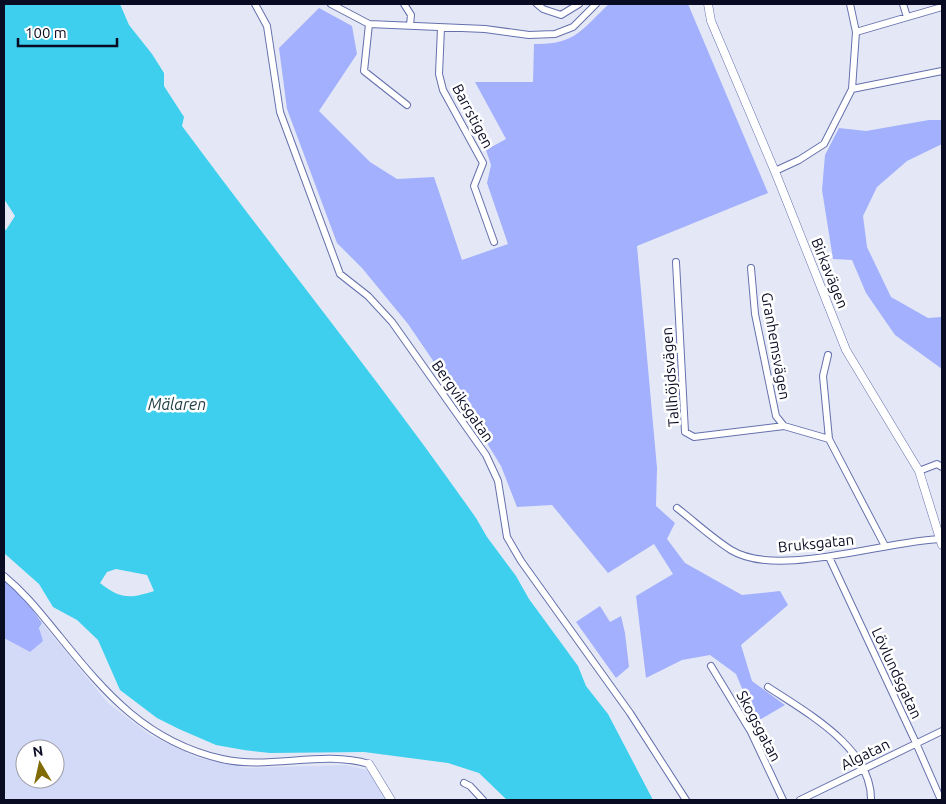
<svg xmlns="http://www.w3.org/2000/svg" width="946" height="804" font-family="Ubuntu,sans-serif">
<rect width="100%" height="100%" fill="#e4e8f6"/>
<path fill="#d3daf8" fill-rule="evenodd" d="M 42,623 L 108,703 L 150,735 L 196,757 L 246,768 L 346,765 L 368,770 L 386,800 L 4,800 L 4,638 L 30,652 ZM 25,749 L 55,749 L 55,779 L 25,779 Z"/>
<path fill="#a2b0fd" d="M 609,4 L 688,4 L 768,193 L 637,246 L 657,468 L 656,506 L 675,523 L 667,539 L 685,563 L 742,595 L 780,591 L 788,605 L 741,645 L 752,681 L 785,705 L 756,722 L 736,674 L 710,655 L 682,660 L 646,678 L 636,596 L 673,574 L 654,544 L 608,573 L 552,505 L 517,507 L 501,466 L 466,409 L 408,324 L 362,268 L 337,243 L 287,109 L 279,48 L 319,8 L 352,26 L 357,54 L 319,111 L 370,162 L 397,179 L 434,177 L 462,260 L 508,244 L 487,183 L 491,165 L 486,150 L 506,139 L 475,82 L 533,82 L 534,44 C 575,45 581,30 609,4 Z
M 929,120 L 942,120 L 942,144 L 907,161 L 877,187 L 863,216 L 867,247 L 891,297 L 928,318 L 942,317 L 942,369 L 895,335 L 866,293 L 852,260 L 833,259 L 822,190 L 825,155 L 839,128 L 866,131 Z
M 4,578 L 22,595 L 42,623 L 39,628 L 43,641 L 30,652 L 4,638 Z
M 600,606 L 610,622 L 621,616 L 625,633 L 629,667 L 616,678 L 576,622 Z"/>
<path fill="#3dcfed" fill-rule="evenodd" d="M 4,4 L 120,4 L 129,25 L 152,54 L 164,73 L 164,86 L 184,117 L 182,126 C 279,257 382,384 476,518 L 487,537 L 516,576 L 529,599 L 578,666 L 586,686 L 608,714 L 653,800 L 507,800 L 479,773 L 448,763 L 364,752 L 270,753 L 244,750 L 216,745 L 179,729 L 157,718 L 120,690 L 98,640 L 77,620 L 53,607 L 39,584 L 4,553 L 4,229 L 6,230 L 15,216 L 4,199 ZM 116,569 L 147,575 L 154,591 C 130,599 120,599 100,583 L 107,572 Z"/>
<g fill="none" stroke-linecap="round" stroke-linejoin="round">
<defs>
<path id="minor" d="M 255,4 L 267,26 L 280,112 L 340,274 L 368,296 L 392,322 L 486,455 L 498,481 L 507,537 L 521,561 L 630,713 L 686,800
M 331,4 L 369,24 L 485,29 L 529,35 L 555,34 L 573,27 L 596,4
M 404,4 L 411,15 L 410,25
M 537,4 L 543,9 L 561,15 L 579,4
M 903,4 L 907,17
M 369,24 L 364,71 L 407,105
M 441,28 L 439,74 L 443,90 L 483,163 L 474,186 L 494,242
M 856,32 L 942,7
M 852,89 L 942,71
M 775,171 L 799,160 L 824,144 L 852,89 L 856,32 L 850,4
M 676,262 L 685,432 L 694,437 L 784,426 L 829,439 L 885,546
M 751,268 L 755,314 L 776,416 L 784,426
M 828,355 L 823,376 L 829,439
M 919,471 L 937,464 L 942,467
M 677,508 C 695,522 712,538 731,550 C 778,579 887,540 942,539
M 829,557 L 916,743 L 941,800
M 4,576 C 27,595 41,614 60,637 C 106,694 147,742 222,759 C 270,770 322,750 369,764
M 711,666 L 751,732 L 783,800
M 768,687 C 807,713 872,748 871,800
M 464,783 L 470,786 L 483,800
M 800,800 L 942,731"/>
<path id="tertiary" d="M 708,4 L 711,21 L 776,174 L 846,350 L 919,471 L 942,545
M 369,764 L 391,800"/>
</defs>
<use href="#minor" stroke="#6570ad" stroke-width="8"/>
<use href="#tertiary" stroke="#6570ad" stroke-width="9"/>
<use href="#minor" stroke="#fff" stroke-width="6"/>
<use href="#tertiary" stroke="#fff" stroke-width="8"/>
</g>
<g text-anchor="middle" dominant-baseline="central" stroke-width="5" stroke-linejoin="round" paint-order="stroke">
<g font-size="15" fill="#090b22" stroke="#fff">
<text transform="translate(473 116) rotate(62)">Barrstigen</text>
<text transform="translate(830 273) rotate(68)">Birkavägen</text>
<text transform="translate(776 346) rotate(80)">Granhemsvägen</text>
<text transform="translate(670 377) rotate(-94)">Tallhöjdsvägen</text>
<text transform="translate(463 401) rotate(55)">Bergviksgatan</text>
<text transform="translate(816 543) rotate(-6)">Bruksgatan</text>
<text transform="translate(897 673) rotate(65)">Lövlundsgatan</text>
<text transform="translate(759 726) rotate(62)">Skogsgatan</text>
<text transform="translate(865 754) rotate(-26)">Algatan</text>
</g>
<g font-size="16" font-style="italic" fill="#234047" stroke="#fff">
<text x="177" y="404">Mälaren</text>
</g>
</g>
<rect width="946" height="804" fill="none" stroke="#090b22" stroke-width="10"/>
<g transform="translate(40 764) rotate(351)"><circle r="24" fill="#ffffff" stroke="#9d9da7"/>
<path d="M0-4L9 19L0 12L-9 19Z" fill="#7f6a03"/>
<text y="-8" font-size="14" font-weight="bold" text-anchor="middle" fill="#090b22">N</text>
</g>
<path d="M18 38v8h99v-8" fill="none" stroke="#090b22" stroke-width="2.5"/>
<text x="25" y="38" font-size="15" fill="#090b22" stroke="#ffffff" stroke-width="4" paint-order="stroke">100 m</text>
</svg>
